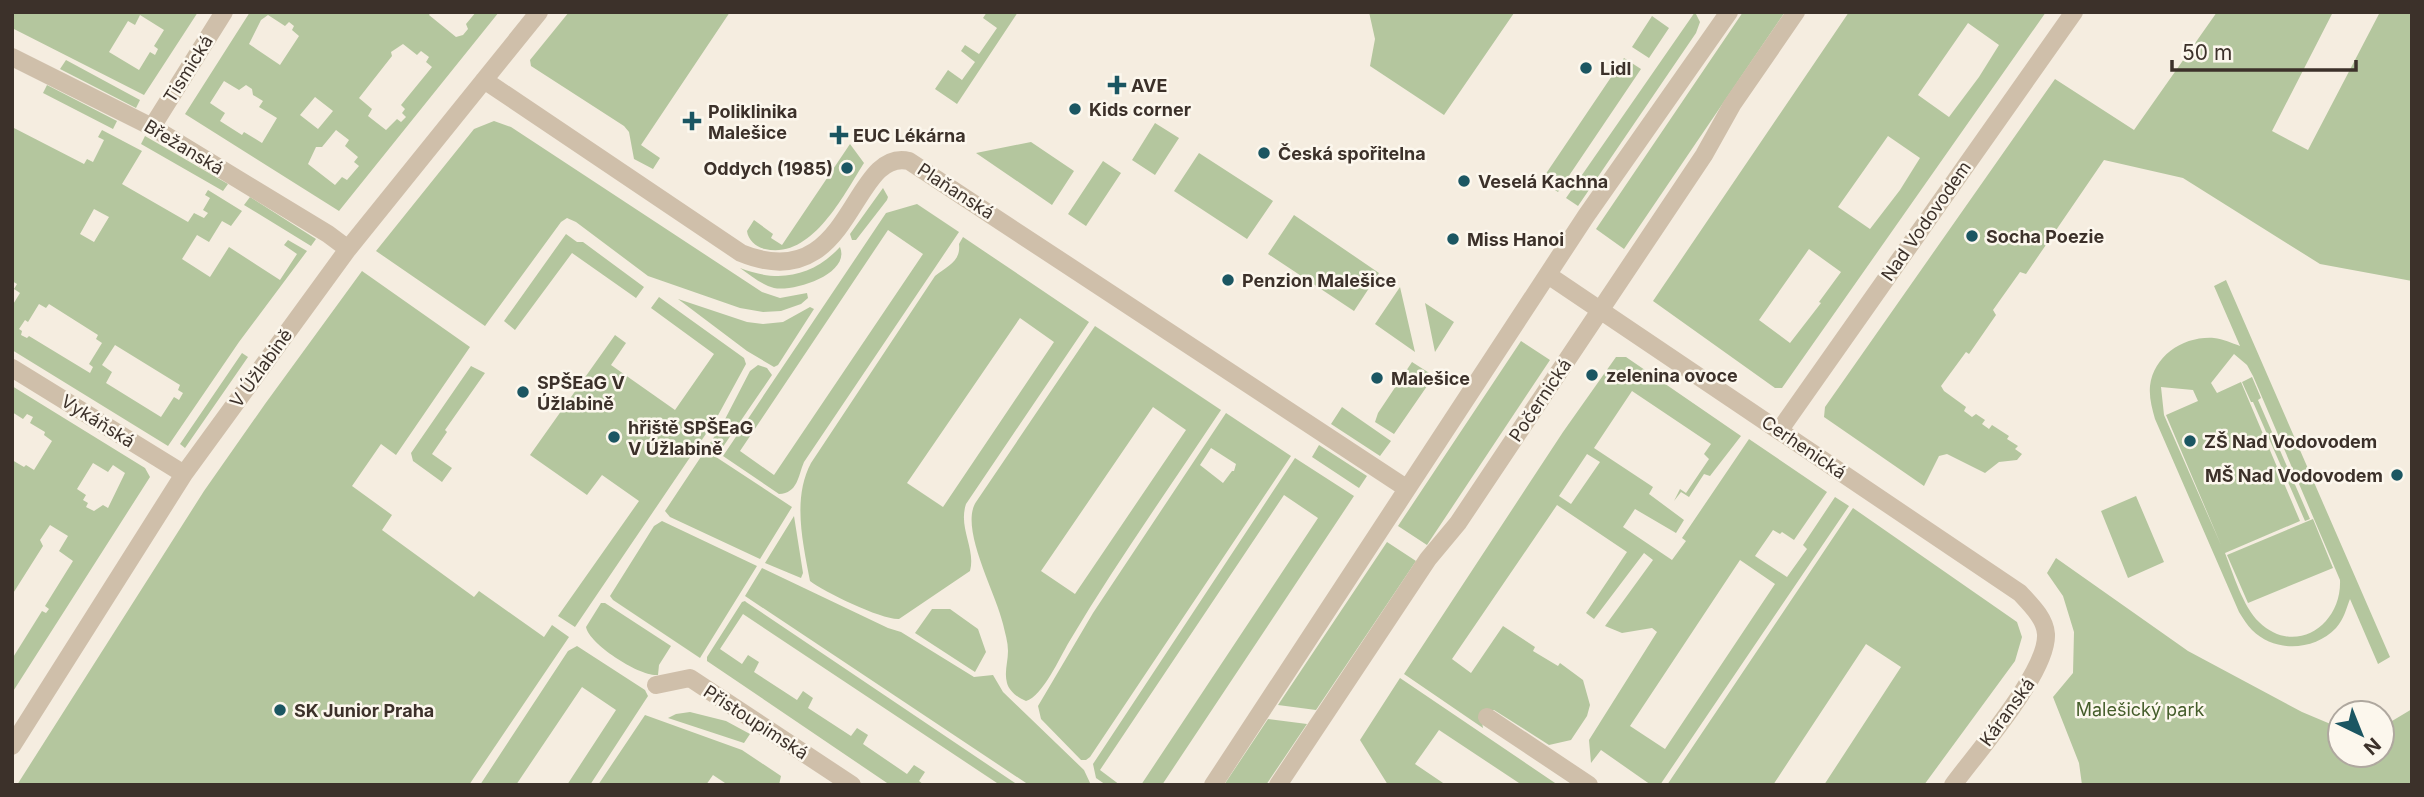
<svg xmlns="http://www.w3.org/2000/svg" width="2424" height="797" font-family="Inter,sans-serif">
<rect width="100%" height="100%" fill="#f5ede0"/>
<path fill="#b4c69e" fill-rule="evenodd" d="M 12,12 L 198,12 L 144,95 L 12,28 ZM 140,15 L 164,30 L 154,46 L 158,49 L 155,55 L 150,52 L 139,70 L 109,52 L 128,21 L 135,25 Z
M 250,12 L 431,12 L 429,15 L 456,37 L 463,35 L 468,29 L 466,24 L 476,12 L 499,12 L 339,211 L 185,114 ZM 268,15 L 285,26 L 289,22 L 294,26 L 292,30 L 299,36 L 280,65 L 249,44 L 261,20 ZM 403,44 L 417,55 L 421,51 L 429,57 L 426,62 L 432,67 L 401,105 L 405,109 L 402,113 L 406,117 L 401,122 L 397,119 L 386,130 L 368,116 L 372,109 L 359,98 L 392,56 L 391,52 ZM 224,81 L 239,90 L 246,85 L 252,89 L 253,95 L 263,101 L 259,107 L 277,118 L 262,143 L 244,132 L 242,135 L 220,121 L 225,113 L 210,103 ZM 315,97 L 333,111 L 318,129 L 300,115 ZM 336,130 L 349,140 L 345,146 L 358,157 L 354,162 L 359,166 L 347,180 L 342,177 L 335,185 L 308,164 L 316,147 L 322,147 Z
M 569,12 L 730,12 L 641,145 L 660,158 L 653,169 L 634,159 L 629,132 L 624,126 L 531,66 L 530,60 Z
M 987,12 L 1006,14 L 1018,12 L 957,104 L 935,89 L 948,70 L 962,80 L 975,62 L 961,51 L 965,45 L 979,54 L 997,28 L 983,18 Z
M 1369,12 L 1513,12 L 1514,13 L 1444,115 L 1370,66 L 1375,39 Z
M 1695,12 L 1700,22 L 1696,33 L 1578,206 L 1566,198 Z
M 1743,12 L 1785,12 L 1624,249 L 1596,229 Z
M 1849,12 L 2046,12 L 1782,388 L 1775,388 L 1653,301 ZM 1968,23 L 1999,45 L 1979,77 L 1949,117 L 1918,95 ZM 1888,136 L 1920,158 L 1900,190 L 1870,229 L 1838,207 ZM 1809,249 L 1841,272 L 1819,302 L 1821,303 L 1790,343 L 1759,320 Z
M 2217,12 L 2333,12 L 2272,131 L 2308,150 L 2380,12 L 2412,12 L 2412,281 L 2320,264 L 2183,178 L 2104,160 L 2026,274 L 2020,272 L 1993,310 L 1996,315 L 1969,354 L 1966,352 L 1941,386 L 1944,391 L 1966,407 L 1964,411 L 1972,417 L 1976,414 L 1985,420 L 1982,424 L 1989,429 L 1992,425 L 2009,436 L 2007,439 L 2018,446 L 2015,449 L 2022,454 L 2017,460 L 1999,462 L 1985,473 L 1947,454 L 1939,456 L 1924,486 L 1824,417 L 1825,407 L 2055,79 L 2134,130 Z
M 1652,16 L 1669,28 L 1649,58 L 1632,47 Z
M 1624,58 L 1641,69 L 1558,192 L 1541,181 Z
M 66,60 L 140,100 L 136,108 L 60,69 Z
M 47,85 L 117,121 L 113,129 L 43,93 Z
M 494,121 L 511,127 L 762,292 L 780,298 L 807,293 L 808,298 L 801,304 L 781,311 L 763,312 L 740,308 L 648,276 L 576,222 L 567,218 L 561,222 L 485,326 L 376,251 L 474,129 Z
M 1155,123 L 1179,138 L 1155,175 L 1132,160 Z
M 12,127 L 84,164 L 87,159 L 93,162 L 104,140 L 98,137 L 102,130 L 142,151 L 122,184 L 188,222 L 194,213 L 204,218 L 208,213 L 203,210 L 210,198 L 205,195 L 208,190 L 242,211 L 231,226 L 222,221 L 209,242 L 197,235 L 182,259 L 210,277 L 229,247 L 280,280 L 297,254 L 284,245 L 288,240 L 307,251 L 239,342 L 168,446 L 12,350 L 12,306 L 20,293 L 14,289 L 17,284 L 12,281 ZM 94,209 L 109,217 L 94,242 L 80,234 ZM 39,304 L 46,308 L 49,304 L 98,335 L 96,339 L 102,343 L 89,364 L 93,367 L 90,373 L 29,336 L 27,338 L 21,335 L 22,331 L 19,329 L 25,320 L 28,322 ZM 115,345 L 180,385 L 178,390 L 183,393 L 179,400 L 174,397 L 161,417 L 106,383 L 112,372 L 102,365 Z
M 145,136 L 228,184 L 223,191 L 141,144 Z
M 1031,142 L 1074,171 L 1052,205 L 976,153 Z
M 850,144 L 864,163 C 844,194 812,260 765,249 C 756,247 748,240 747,231 L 754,220 L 773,234 L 771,238 L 782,245 Z
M 1199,153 L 1273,201 L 1247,239 L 1174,191 Z
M 1103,161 L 1121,173 L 1086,226 L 1068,214 Z
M 883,188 L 888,197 L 887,200 L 856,240 L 852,240 L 850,234 Z
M 250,197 L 316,239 L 311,246 L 244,205 Z
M 917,204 L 959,232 L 804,462 C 798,476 798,493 779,494 L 723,456 L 886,213 ZM 888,230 L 923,254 L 774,475 L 740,451 Z
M 1294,215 L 1379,273 L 1354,311 L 1268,254 Z
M 566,234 L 577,242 L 583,242 L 644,287 L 636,298 L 572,253 L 515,330 L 504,321 Z
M 963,237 L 1089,322 L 966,504 C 958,528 976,549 970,571 L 899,619 C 882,620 824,592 810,581 C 803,543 792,499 811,463 L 935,276 C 947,266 961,262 959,244 ZM 1020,318 L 1054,342 L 943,507 L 907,483 Z
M 840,247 C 851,274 794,292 774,288 C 762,285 750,275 740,268 C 778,283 812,277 840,247 Z
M 362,271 L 470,347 L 396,455 L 381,444 L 352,486 L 392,515 L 382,530 L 474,597 L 479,591 L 544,637 L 552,625 L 569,637 L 469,785 L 17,785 L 204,491 L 265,404 Z
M 2226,280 L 2390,657 L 2378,664 L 2350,599 C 2346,609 2344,619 2336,628 C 2314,651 2275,653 2252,630 C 2247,625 2243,618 2239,612 L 2155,419 C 2152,408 2149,398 2150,386 C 2154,355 2184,336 2214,338 C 2223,339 2232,343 2240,346 L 2214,286 ZM 2234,354 L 2247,365 L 2253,376 L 2340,580 C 2342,625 2295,657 2259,622 C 2243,607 2233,573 2225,553 L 2300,521 L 2241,382 L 2217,393 L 2211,383 ZM 2161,387 L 2193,390 L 2198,401 L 2166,415 L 2221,545 L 2164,415 Z
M 1400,287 L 1415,352 L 1375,324 Z
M 659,297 L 744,358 L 746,364 L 716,419 L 575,627 L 558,616 L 639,501 L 602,475 L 587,495 L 530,455 L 615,335 L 626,343 L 611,365 L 675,410 L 714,354 L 651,308 Z
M 678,299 L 747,322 L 763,324 L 783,322 L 810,307 L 814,309 L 778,365 L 774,367 L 747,351 Z
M 1425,303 L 1454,322 L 1435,352 Z
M 1095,326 L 1221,410 C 1170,487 1116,563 1069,642 C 1060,657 1043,696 1026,701 C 1018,698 1009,691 1007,683 C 1004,672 1008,662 1008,651 C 1008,642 1005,633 1003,624 C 996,593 959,528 976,502 ZM 1153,407 L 1186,430 L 1075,594 L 1041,571 Z
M 1521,341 L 1550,360 L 1427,545 L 1398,526 Z
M 242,353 L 248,357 L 185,448 L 180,444 Z
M 1616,357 L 1626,357 L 1741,436 L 1710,476 L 1704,474 L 1689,497 L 1681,492 L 1674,501 L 1680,489 L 1686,493 L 1709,459 L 1704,454 L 1711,444 L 1632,391 L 1594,448 L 1653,487 L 1649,494 L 1684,520 L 1676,533 L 1635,509 L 1623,527 L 1672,560 L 1686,541 L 1682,538 L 1749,439 L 1827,492 L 1794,540 L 1782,532 L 1780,534 L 1773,530 L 1755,556 L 1787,577 L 1807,549 L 1803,545 L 1835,497 L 1849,506 L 1660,785 L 1651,785 L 1601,750 L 1591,763 L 1589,740 L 1657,632 L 1652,628 L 1622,633 L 1605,626 L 1653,560 L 1644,553 L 1594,619 L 1586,613 L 1627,552 L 1557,505 L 1452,659 L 1471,673 L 1503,626 L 1535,647 L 1533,651 L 1558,666 L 1560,663 L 1583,680 L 1590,705 L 1587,716 L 1571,740 L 1549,745 L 1494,710 L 1490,711 L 1482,722 L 1483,728 L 1404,674 L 1563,432 ZM 1587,454 L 1600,462 L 1571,504 L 1559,496 ZM 1740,560 L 1775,584 L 1665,749 L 1630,726 Z
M 1412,362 L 1434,376 L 1394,434 L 1375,422 L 1378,413 Z
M 758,365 L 767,368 L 772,375 L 716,457 L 792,507 L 760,559 L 670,517 L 665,511 L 722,425 L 750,371 Z
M 471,366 L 485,373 L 445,430 L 447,432 L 432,454 L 452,468 L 442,482 L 413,461 L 411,453 Z
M 2252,377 L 2261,398 L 2258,400 L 2310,519 L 2305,521 L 2253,402 L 2251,402 L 2242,382 Z
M 12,386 L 145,468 L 150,477 L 12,693 L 12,659 L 42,611 L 46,613 L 49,609 L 45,606 L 73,561 L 59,551 L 68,536 L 50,525 L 40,540 L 43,546 L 12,595 L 12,460 L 24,467 L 26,465 L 34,470 L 52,441 L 44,435 L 45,432 L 30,423 L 33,417 L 27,414 L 23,419 L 12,412 ZM 93,463 L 108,472 L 113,465 L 125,473 L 108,508 L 103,505 L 94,511 L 86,507 L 88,503 L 83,500 L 86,495 L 77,489 Z
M 1342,407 L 1391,441 L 1380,456 L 1331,424 Z
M 1226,413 L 1291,456 L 1090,757 L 1086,760 L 1081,760 L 1041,719 L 1038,706 L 1093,613 ZM 1211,448 L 1236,464 L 1234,471 L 1232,471 L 1223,483 L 1200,465 Z
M 1319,445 L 1367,476 L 1359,488 L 1312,457 Z
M 1295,458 L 1354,496 L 1162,785 L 1141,785 L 1318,518 L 1284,495 L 1100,770 L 1120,785 L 1106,785 L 1096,778 L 1093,764 Z
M 2136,496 L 2164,562 L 2128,578 L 2101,511 Z
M 1853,508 L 2017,622 L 2022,637 L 2015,661 L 1924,785 L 1824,785 L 1901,667 L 1866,644 L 1773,785 L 1667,785 Z
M 794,516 L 803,573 L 801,578 L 765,563 Z
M 2313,519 L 2333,568 L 2248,603 L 2227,555 Z
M 662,521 L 757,566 L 700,658 L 613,600 L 610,596 L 654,526 Z
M 1387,542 L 1416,561 L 1316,710 L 1278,705 Z
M 2056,558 L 2188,651 L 2302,712 L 2340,728 L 2340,755 L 2382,755 L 2382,727 L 2412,709 L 2412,785 L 2082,785 L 2079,763 L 2053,697 L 2073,673 L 2074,632 L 2063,596 L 2047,573 Z
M 762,568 L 888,628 L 901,632 L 974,677 L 993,675 L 1003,692 L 1084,770 L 1091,785 L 1029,785 L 745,596 Z
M 745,601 L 746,602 L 1018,785 L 1000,785 L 743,614 L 720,649 L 742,664 L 748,655 L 759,662 L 754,672 L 797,700 L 803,691 L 813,698 L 808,708 L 851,736 L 857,728 L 868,735 L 863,744 L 907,774 L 914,765 L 925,772 L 919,781 L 924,785 L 890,785 L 707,661 L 707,657 L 742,602 Z
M 601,603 L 605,603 L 671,646 L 659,665 L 658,675 C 640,677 589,644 586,627 Z
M 932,609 L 950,609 L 978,629 L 986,652 L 975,672 L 915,633 Z
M 577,646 L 645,690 L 648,696 L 590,785 L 567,785 L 616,710 L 582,687 L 516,785 L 480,785 L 568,651 Z
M 1400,678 L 1558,785 L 1522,785 L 1439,730 L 1415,764 L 1446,785 L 1388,785 L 1360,740 Z
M 690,712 L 726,721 L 750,734 L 744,743 L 668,718 L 676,714 Z
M 645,715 L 742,750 L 781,776 L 779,785 L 728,785 L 713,775 L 706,785 L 598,785 Z
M 1268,719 L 1307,724 L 1266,785 L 1224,785 Z"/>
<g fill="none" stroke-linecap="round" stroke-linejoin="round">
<path stroke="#cfbfaa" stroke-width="18" d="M 12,57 L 152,127 L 328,234 L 348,249
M 484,80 L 741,253 C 853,299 850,147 909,161 L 1406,488
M 152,127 L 224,12
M 1548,275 L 2020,593 C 2030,604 2045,618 2046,634 C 2048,672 1977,752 1953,785
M 12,368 L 184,474
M 1779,431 L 2074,12
M 656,685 L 690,678 L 852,785
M 1487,717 L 1589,785
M 12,746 L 184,474 L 348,249 L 539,12
M 1213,785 L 1586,216 L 1729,12
M 1278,785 L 1428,559 L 1458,523 L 1704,155 L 1732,105 L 1796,12"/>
</g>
<g fill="#1b5662" stroke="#fcf7ed" stroke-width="2.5">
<circle cx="1586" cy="68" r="7"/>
<path d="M1113.5 74.5h7v7h7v7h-7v7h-7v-7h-7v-7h7z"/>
<circle cx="1075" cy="109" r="7"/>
<path d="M688.5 110.5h7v7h7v7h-7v7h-7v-7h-7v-7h7z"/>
<path d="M835.5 124.5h7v7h7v7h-7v7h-7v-7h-7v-7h7z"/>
<circle cx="1264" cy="153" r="7"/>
<circle cx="847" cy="168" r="7"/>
<circle cx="1464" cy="181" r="7"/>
<circle cx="1972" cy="236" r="7"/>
<circle cx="1453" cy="239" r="7"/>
<circle cx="1228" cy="280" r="7"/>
<circle cx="1592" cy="375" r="7"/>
<circle cx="1377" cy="378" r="7"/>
<circle cx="523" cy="392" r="7"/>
<circle cx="614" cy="437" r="7"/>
<circle cx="2190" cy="441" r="7"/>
<circle cx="2397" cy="475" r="7"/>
<circle cx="280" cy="710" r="7"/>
</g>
<g text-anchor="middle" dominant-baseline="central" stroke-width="5" stroke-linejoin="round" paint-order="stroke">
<g font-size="18" font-weight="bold" fill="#3c312a" stroke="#fcf7ed" text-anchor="start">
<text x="1600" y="68">Lidl</text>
<text x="1131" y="85">AVE</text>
<text x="1089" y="109">Kids corner</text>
<text x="708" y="111">Poliklinika<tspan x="708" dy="21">Malešice</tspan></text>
<text x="853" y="135">EUC Lékárna</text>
<text x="1278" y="153">Česká spořitelna</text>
<text x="833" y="168" text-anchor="end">Oddych (1985)</text>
<text x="1478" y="181">Veselá Kachna</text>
<text x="1986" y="236">Socha Poezie</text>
<text x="1467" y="239">Miss Hanoi</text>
<text x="1242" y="280">Penzion Malešice</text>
<text x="1606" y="375">zelenina ovoce</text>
<text x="1391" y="378">Malešice</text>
<text x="537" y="382">SPŠEaG V<tspan x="537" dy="21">Úžlabině</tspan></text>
<text x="628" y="427">hřiště SPŠEaG<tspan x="628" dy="21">V Úžlabině</tspan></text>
<text x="2204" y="441">ZŠ Nad Vodovodem</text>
<text x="2383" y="475" text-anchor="end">MŠ Nad Vodovodem</text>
<text x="294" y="710">SK Junior Praha</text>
</g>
<g font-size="18" fill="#3c312a" stroke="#fcf7ed">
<text transform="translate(188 69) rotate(-58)">Tismická</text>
<text transform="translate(184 147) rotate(31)">Břežanská</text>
<text transform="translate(956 191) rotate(33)">Plaňanská</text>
<text transform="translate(1926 221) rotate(-55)">Nad Vodovodem</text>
<text transform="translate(261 368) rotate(-54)">V Úžlabině</text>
<text transform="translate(1540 400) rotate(-56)">Počernická</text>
<text transform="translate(98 421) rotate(32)">Vykáňská</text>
<text transform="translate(1804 447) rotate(34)">Cerhenická</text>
<text transform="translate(2007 712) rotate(-54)">Káranská</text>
<text transform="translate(756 722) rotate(33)">Přistoupimská</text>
</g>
<g font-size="18" fill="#455d2b" stroke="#fcf7ed">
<text x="2140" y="709">Malešický park</text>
</g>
</g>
<rect width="2424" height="797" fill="none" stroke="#3c312a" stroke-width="28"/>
<g transform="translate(2361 734) rotate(137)"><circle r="33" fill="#fcf7ed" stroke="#afa89f" stroke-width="2"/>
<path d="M0-5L12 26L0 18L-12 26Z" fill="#1b5662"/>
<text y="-10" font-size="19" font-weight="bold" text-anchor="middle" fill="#3c312a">N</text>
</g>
<path d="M2172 60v10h184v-10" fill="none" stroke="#3c312a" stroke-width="3.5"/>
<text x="2182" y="60" font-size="21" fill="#3c312a" stroke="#fcf7ed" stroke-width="5" paint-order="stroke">50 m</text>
</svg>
